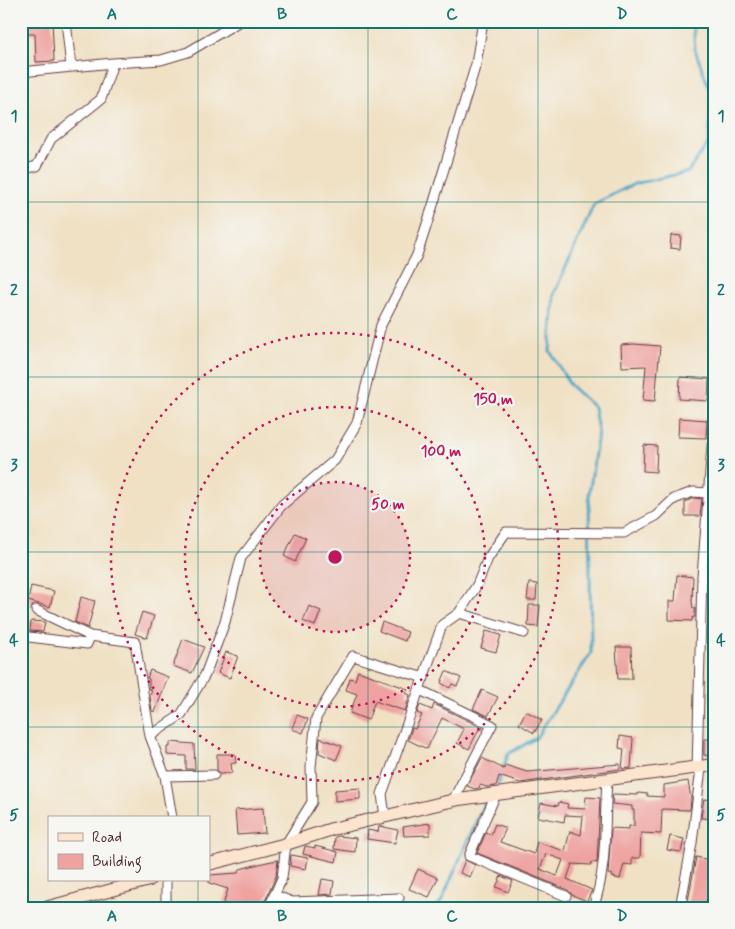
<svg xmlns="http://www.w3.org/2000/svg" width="735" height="929" font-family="Mynerve,sans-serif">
<rect width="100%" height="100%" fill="#f6f6f2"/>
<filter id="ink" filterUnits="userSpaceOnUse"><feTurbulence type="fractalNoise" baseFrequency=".02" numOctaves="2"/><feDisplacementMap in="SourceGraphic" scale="10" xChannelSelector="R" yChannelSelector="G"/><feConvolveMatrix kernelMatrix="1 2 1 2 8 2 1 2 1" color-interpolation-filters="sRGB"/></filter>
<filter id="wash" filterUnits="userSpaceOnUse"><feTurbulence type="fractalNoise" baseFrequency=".0096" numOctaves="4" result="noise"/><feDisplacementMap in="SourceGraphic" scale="20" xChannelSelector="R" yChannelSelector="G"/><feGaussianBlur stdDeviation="1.12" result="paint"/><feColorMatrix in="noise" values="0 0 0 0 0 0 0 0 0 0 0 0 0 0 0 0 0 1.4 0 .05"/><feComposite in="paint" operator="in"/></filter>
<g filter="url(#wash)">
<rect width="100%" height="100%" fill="#f0e1c5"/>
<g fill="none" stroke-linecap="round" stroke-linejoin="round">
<path stroke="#48a6c7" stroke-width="3" d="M 497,787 L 508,754 L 536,738 L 591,653 L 589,495 L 598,432 L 594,407 L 570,385 L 550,351 L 554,294 L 594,204 L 634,184 L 688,172 L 709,142 L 711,93 L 695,50 L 693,21
M 436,908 L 442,900 L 478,817 L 485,804"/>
</g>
<g id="blocks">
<path fill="#eea3a0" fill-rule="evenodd" d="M 52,21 L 54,61 L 36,62 L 35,34 L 23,34 L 23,23 Z
M 671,235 L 681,236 L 680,249 L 670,248 Z
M 634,344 L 660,346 L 655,401 L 643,400 L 646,366 L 622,367 L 621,345 Z
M 680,377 L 709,379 L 708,401 L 679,399 Z
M 679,418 L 707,420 L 706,438 L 678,437 Z
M 644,445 L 657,446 L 656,472 L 643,471 Z
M 694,498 L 702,499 L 700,516 L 685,516 L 685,502 Z
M 295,533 L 306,538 L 295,562 L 284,556 Z
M 677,575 L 693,577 L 692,602 L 693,608 L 695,608 L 695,617 L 693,617 L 692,621 L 669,620 L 669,601 L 675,601 Z
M 529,583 L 537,584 L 536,600 L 527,600 Z
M 31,586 L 54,591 L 50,607 L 28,601 Z
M 81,597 L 95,601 L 88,628 L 75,622 Z
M 529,605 L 540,605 L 538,627 L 528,626 Z
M 309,606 L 321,611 L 315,626 L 303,621 Z
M 142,612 L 154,616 L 147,638 L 135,634 Z
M 31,621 L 45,622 L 43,632 L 30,631 Z
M 382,622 L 408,632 L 405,641 L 379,631 Z
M 486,631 L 501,635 L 496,652 L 481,648 Z
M 183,639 L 204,647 L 192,673 L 173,666 Z
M 616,647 L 631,647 L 632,679 L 618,679 Z
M 226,652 L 238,656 L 230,678 L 218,673 Z
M 150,670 L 168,677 L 155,712 L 152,711 L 150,696 L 152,690 L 149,689 L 149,679 L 147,678 Z
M 358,671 L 408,689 L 406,693 L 410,695 L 405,711 L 375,701 L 368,720 L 350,713 L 357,694 L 346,690 L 350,678 L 355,680 Z
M 446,671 L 461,678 L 457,686 L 452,684 L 450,688 L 441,683 Z
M 482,690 L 498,697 L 488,716 L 473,709 Z
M 434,704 L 483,728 L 481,730 L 479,729 L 469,749 L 457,743 L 464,729 L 442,718 L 427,749 L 408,740 L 412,728 L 415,729 L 422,715 L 417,713 L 420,705 L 432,710 Z
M 526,711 L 542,720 L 534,733 L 519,724 Z
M 297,715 L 308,719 L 303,733 L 292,729 Z
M 620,736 L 633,738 L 631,768 L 622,769 L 624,749 L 619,748 Z
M 320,738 L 342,746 L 336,760 L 319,753 Z
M 704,739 L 714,739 L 714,756 L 704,755 Z
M 170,742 L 194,744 L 195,769 L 186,769 L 186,756 L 167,755 L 167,747 L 170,747 Z
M 217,754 L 235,754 L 236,763 L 231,763 L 232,773 L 220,774 L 217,770 Z
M 482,758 L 504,769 L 505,765 L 527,772 L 620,764 L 620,769 L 520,783 L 499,776 L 496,786 L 487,787 L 480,785 L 479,788 L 475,789 L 467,786 Z
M 688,781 L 691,799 L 690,810 L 662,809 L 661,834 L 641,833 L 640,858 L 632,858 L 632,865 L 624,864 L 620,879 L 612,877 L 613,875 L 608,874 L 611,828 L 629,829 L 629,826 L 634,826 L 634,810 L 632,810 L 632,806 L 612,804 L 613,794 L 638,795 L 638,793 L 648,794 L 647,796 L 664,797 L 664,785 Z
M 360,788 L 360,799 L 335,801 L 335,790 Z
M 586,797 L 600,798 L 597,863 L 592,862 L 591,865 L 572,864 L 567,879 L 592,890 L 587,901 L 572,895 L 568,890 L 477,853 L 486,832 L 491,835 L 495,824 L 506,828 L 500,842 L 534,854 L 537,842 L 565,851 L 570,831 L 581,835 L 583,816 L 565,815 L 564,822 L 538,817 L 541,803 L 558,806 L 559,802 L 568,804 L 567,808 L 585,809 ZM 546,854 L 563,860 L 557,876 L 540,869 Z
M 704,799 L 714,800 L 714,819 L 701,818 Z
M 263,808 L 265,833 L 237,835 L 235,810 Z
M 430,823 L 430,835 L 404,836 L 403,827 Z
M 379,826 L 398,830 L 395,843 L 367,839 L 368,830 L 378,832 Z
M 339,836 L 356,838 L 355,852 L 334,849 L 335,837 Z
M 670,836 L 684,839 L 681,852 L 667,850 Z
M 305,846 L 315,848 L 315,846 L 338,852 L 336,862 L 303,854 Z
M 291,855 L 308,858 L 306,869 L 290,866 Z
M 696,857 L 714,861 L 714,887 L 709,886 L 706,908 L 687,907 Z
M 278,860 L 276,876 L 266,899 L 256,908 L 222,908 L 228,889 L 209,883 L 209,875 L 238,873 L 240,869 L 267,862 Z
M 465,860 L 475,865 L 470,877 L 460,873 Z
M 418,869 L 438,878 L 429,897 L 409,889 Z
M 501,876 L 513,881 L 508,892 L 496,887 Z
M 322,879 L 334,881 L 332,894 L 319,895 Z"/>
</g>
</g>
<g filter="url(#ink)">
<use href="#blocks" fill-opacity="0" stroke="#633c42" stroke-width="1"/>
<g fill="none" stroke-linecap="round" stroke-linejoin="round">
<defs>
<path id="street" d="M 66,21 L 71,67
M 21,72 L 113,63
M 21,170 L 37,166 L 51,139 L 101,99 L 113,63 L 161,60 L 188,52 L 240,21
M 36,610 L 90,636 L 135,642 L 150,736
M 459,613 L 524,633
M 21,636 L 87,644 L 90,636
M 420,690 L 492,725 L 453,800
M 697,769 L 702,577 L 714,420
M 165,776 L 214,775
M 496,794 L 469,856 L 566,896
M 385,817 L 382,794 L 442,625 L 459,613 L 477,585 L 488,558 L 506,532 L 624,533 L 656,516 L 674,499 L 693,492 L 709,493
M 172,818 L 165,776 L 150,736 L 181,715 L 205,675 L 225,622 L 241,558 L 282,505 L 335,460 L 357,423 L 381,325 L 417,255 L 433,205 L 476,64 L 483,21
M 166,880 L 166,908
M 274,895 L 292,902 L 295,907
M 292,902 L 399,898
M 264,908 L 271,903 L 282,878 L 286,844 L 312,802 L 311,767 L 316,718 L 353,656 L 424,678
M 593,908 C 608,868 604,822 607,780
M 680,908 L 692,843 L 701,768"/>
<path id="secondary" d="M 209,864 L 286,844 L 332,829 L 459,799 L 714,765
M 45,908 L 149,880"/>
</defs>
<use href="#street" stroke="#633c42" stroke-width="11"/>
<use href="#secondary" stroke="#633c42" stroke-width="14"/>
<use href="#street" stroke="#fff" stroke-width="9"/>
<use href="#secondary" stroke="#fce5cf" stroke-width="12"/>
</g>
</g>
<path fill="none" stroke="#0f766e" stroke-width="1" stroke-opacity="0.55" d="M 198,21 L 198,818M 368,21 L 368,908M 538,21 L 538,908M 21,202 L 714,202M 21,377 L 714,377M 21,552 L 714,552M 21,727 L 714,727M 198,880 L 198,908"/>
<circle cx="335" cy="557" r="75" fill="#c2185b" fill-opacity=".12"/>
<g fill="none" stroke="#c2185b" stroke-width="2.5" stroke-dasharray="2.5 5">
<circle cx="335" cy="557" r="75"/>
<circle cx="335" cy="557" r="150"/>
<circle cx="335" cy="557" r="224"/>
</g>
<circle cx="335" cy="557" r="8" fill="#c2185b" stroke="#f6f6f2" stroke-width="2.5"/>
<g font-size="15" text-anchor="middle" font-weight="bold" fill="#c2185b" stroke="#f6f6f2" stroke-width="4.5" stroke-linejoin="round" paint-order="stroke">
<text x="493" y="404">150 m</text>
<text x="441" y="456">100 m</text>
<text x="388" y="509">50 m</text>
</g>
<rect width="735" height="929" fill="none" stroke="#f6f6f2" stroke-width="55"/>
<rect x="48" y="816" width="162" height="65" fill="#f6f6f2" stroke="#b1a0a2"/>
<rect x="58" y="833" width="25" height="8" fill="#fce5cf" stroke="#b1a0a2"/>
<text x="92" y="842" font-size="15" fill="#4a1f2b">Road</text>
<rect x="58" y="854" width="25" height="15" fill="#eea3a0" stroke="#b1a0a2"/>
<text x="92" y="866" font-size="15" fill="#4a1f2b">Building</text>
<rect x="28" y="28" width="680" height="874" fill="none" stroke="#0f766e" stroke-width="2"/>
<g font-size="16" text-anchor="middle" font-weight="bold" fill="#0f766e">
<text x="112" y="19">A</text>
<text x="282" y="19">B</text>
<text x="452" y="19">C</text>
<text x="622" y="19">D</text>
<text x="14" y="121">1</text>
<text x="721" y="121">1</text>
<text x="14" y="295">2</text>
<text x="721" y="295">2</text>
<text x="14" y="470">3</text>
<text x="721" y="470">3</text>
<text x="14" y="645">4</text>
<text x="721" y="645">4</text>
<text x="14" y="820">5</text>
<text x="721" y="820">5</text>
<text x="112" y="921">A</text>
<text x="282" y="921">B</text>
<text x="452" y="921">C</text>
<text x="622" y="921">D</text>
</g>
</svg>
